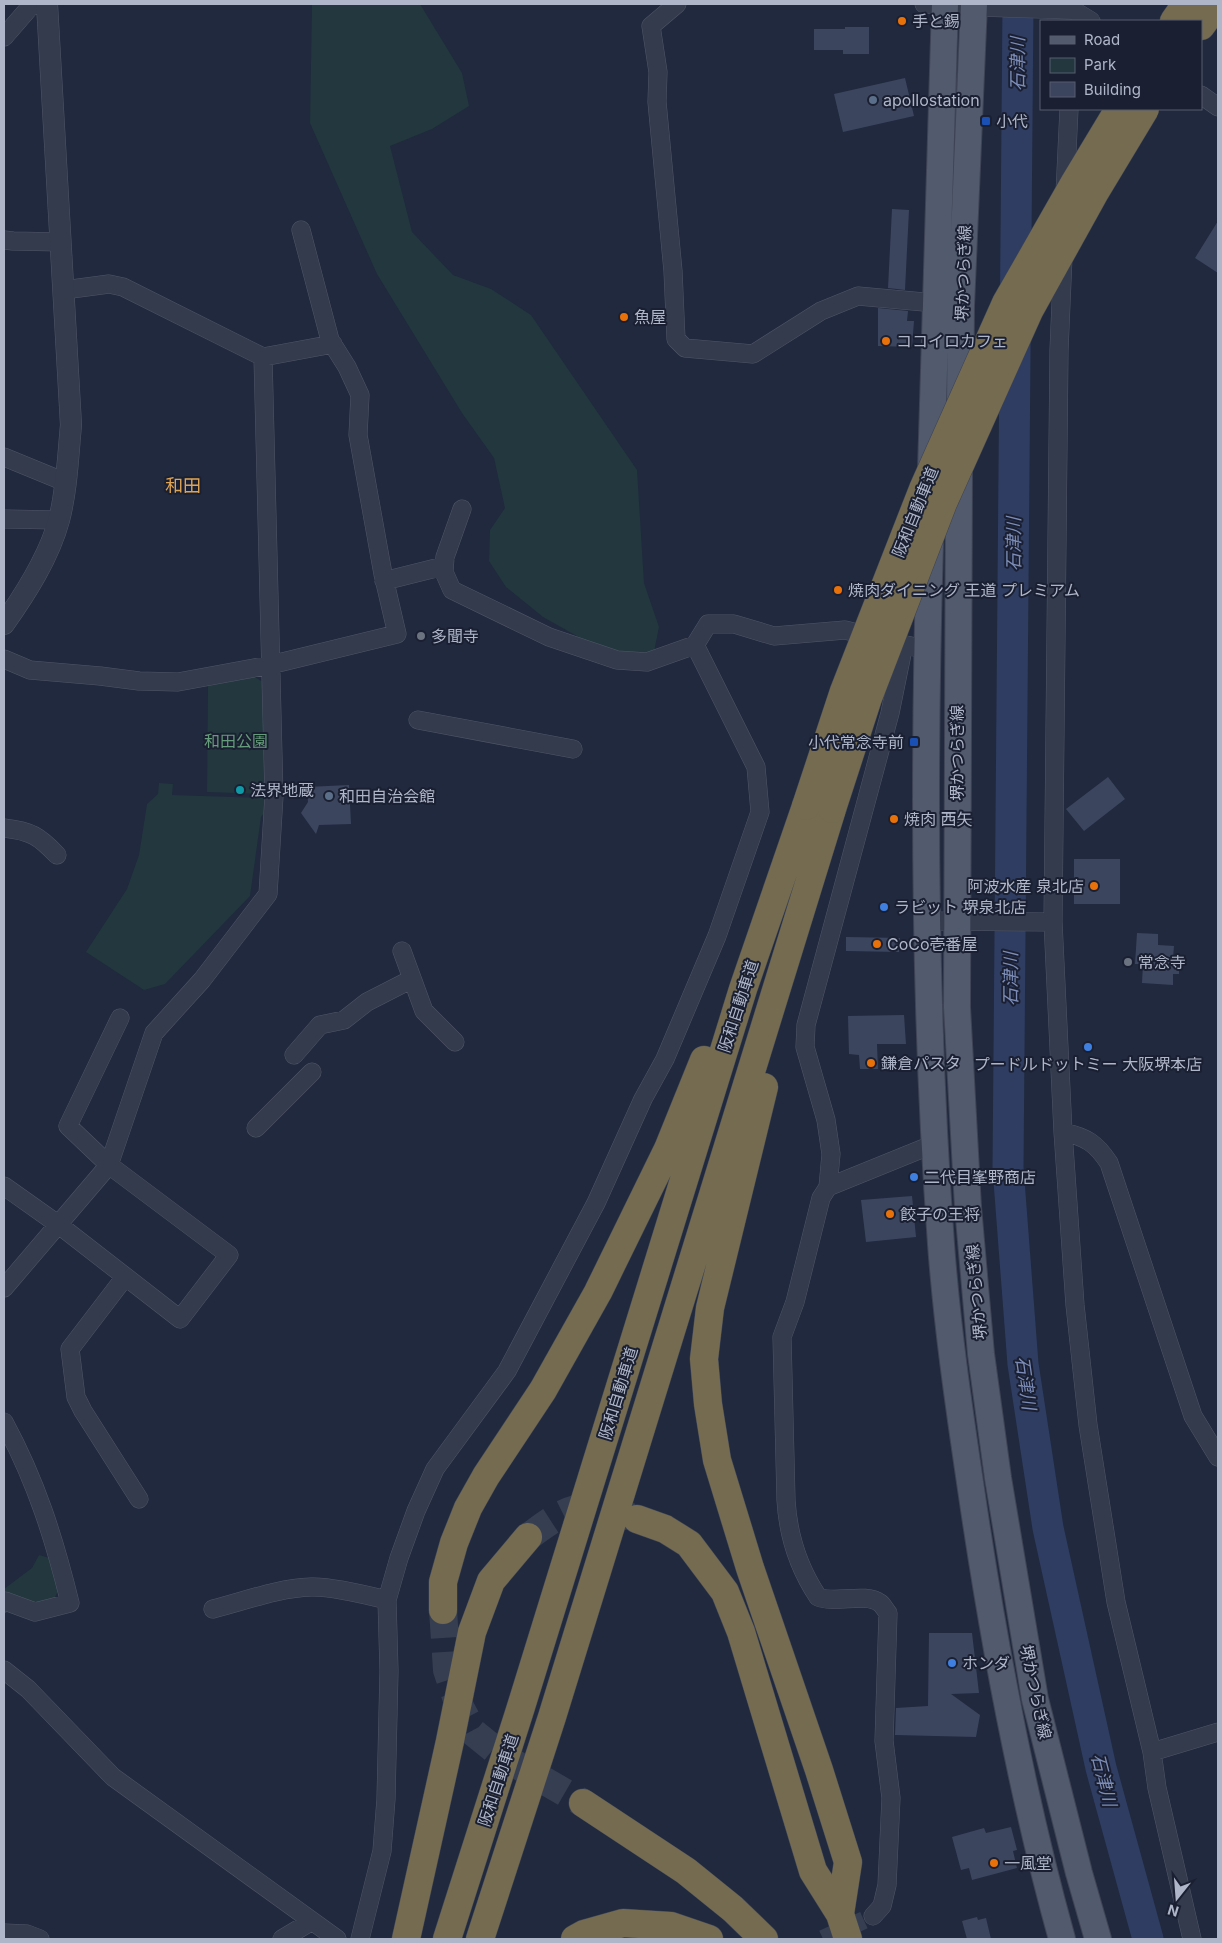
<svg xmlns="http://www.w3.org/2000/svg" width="1222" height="1943" font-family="Inter,'Noto Sans JP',sans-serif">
<rect width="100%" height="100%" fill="#20293d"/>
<path fill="#22373e" d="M 312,4 L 420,4 L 462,73 L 469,106 L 432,129 L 390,146 L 412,232 L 453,275 L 491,289 L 531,315 L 637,470 L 644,583 L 659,627 L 653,657 L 600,649 L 543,617 L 506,587 L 489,561 L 490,530 L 505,508 L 494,458 L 462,413 L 377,274 L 310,123 Z
M 253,676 L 263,682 L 265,794 L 207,792 L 208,686 Z
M 159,783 L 173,784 L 172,795 L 265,798 L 265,812 L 261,817 L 250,896 L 165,984 L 144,990 L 86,952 L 127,889 L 139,855 L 147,804 L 158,794 Z
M 39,1555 L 50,1558 L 58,1591 L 54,1599 L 36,1604 L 4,1591 L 4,1589 L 32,1568 Z"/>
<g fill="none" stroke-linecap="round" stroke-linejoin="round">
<path stroke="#2f3d62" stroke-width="31" d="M 1018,4 L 1008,1168 L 1023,1364 L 1048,1528 L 1101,1768 L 1148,1939"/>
</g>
<path fill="#3c455e" d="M 845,27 L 869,27 L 869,54 L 843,54 L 843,50 L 814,50 L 814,29 L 845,29 Z
M 905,78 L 914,116 L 843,132 L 834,94 Z
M 892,209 L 909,210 L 905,290 L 888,288 Z
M 1218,221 L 1218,273 L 1195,258 Z
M 878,308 L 908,311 L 907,321 L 914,321 L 912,347 L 878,346 Z
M 1108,777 L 1125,799 L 1084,831 L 1066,809 Z
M 349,785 L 351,824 L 319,825 L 316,834 L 301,813 L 308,802 L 307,787 Z
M 1074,859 L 1120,859 L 1120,904 L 1074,904 Z
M 1137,933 L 1158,934 L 1158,945 L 1174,946 L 1173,958 L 1179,958 L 1179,974 L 1173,974 L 1173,985 L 1142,983 L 1143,964 L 1135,964 Z
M 846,937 L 900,938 L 899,952 L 846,951 Z
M 904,1015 L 906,1044 L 877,1044 L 878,1069 L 860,1069 L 859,1055 L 849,1054 L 848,1016 Z
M 912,1196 L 916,1237 L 866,1242 L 861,1200 Z
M 929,1633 L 972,1633 L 979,1693 L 951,1694 L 980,1715 L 976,1737 L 895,1735 L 896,1708 L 928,1706 Z
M 1011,1827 L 1017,1850 L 1013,1851 L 1017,1868 L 972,1880 L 969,1868 L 961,1870 L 952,1837 L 984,1828 L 986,1833 Z
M 977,1917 L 978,1920 L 986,1918 L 991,1939 L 967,1939 L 962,1921 Z"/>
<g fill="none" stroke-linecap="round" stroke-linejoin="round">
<path stroke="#363e52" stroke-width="18" stroke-dasharray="18 9" stroke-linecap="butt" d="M 823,1939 L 873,1916"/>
<path stroke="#363e52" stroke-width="28" stroke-dasharray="28 14" stroke-linecap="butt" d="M 528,1537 C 545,1525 565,1508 587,1507 C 603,1507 622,1514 637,1519
M 443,1610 L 447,1670 L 458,1703 L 474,1733 L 505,1758 L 583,1803"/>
<defs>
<path id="minor" d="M 677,4 L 651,26 L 658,72 L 657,102 L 673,271 L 676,339 L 685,348 L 753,354 L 821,311 L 858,296 L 935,303
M 924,4 L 945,6 L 1073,10 L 1091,21
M 4,37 L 30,7 L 38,4
M 1201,95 L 1218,107
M 1065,193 L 1069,109
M 4,240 L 13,241 L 61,242
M 1063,257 L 1059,350 L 1053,922 L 1063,1132 L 1075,1305 L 1088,1425 L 1116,1602 L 1152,1752 L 1157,1788 L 1192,1939
M 64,290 L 109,284 L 123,287 L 263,357 L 333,344
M 4,457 L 65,482
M 462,509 L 445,557 L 444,572 L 452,590 L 549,637 L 617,660 L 647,662 L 695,645
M 4,519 L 59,520
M 384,581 L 444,566
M 4,659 L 30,670 L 100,676 L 139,681 L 178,682 L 270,665 L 397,634 L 383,574 L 358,435 L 360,395 L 347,367 L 330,340 L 301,230
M 418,720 L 573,749
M 4,828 C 31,831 39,836 57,855
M 927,921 L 1053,922
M 402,951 L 424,1011 L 455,1042
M 294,1055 L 320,1025 L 344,1020 L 367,1002 L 412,979
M 256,1128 L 312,1072
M 1063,1132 C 1086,1137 1096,1143 1109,1163 L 1193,1416 L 1218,1457
M 4,1186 L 59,1225 L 180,1319 L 229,1255 L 109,1165 L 68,1126 L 120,1018
M 828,1187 L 831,1154 L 826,1120 L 805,1047 L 806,1025 L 890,713 L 904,644
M 125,1277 L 70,1349 L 76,1397 L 83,1411 L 139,1499
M 4,1288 L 109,1165 L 154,1033 L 202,980 L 268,894 L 274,796 L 263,357
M 4,1422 C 36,1481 54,1538 70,1603 L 35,1612 L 5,1601 L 4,1603
M 213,1609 C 245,1601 278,1588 311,1587 C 331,1586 367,1595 387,1600
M 4,1670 L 28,1689 L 113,1777 L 337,1939
M 1152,1752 L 1218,1732
M 873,1916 L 882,1906 L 887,1885 L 891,1798 L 884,1741 L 888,1613 C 885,1610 883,1605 880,1603 C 865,1592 836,1604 818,1597 C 798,1567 788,1535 786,1500 L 782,1337 L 795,1302 L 821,1198 L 828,1187 L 934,1144
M 4,1933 L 27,1934 L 40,1939
M 282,1939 L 312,1921
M 360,1939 L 382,1851 L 386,1799 L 389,1671 L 387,1600 L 399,1558 L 416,1511 L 435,1469 L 507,1371 L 596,1203 L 643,1099 L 665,1059 L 717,936 L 760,812 L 756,767 L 695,645 L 708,624 L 734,624 L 774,636 L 845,630 L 927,650"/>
<path id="tertiary" d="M 4,624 C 26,593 49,557 59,520 C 67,489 68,456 71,425 L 47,4"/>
<path id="primary" d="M 960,408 L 961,306 L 974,4
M 959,467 L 957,1007 L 968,1207 L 981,1354 L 998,1478 L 1035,1699 L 1079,1873 L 1098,1939
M 931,470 L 945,4
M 930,544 C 923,777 924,1011 941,1244 C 947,1326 959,1408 971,1489 C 993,1640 1021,1792 1062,1939"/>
<path id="motorway" d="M 1174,21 L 1186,4
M 1201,26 L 1217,4
M 764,1087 L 710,1308 L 704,1359 L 708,1404 L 717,1460 L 750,1568 L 819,1770 L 848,1862 L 840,1914
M 637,1519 L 665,1529 L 689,1544 L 725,1592 L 741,1632 L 813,1871 L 840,1914 L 848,1939
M 443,1610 L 443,1582 L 454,1543 L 468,1508 L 486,1476 L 543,1390 L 598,1292 L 668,1149 L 704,1060
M 583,1803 L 686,1871 L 733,1909 L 764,1939
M 406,1939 L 450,1741 L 472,1632 L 491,1581 L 528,1537
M 447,1939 L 520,1710 L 743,989 L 806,806
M 480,1939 L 552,1717 L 832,809
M 575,1939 L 584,1934 L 623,1923 L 671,1926 L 709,1939"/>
</defs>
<use href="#minor" stroke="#505668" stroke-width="19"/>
<use href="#tertiary" stroke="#505668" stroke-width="22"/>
<use href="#primary" stroke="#3e4456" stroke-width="28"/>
<use href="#motorway" stroke="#3d4355" stroke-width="29"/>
<use href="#minor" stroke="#343b4d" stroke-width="18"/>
<use href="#tertiary" stroke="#343b4d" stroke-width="21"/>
<use href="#primary" stroke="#525a6d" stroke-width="26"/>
<use href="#motorway" stroke="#746b51" stroke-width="28"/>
<defs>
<path id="motorway-bridge" d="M 806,806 L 844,691 L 923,489 L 1006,303 L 1075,182 L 1119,109
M 832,809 L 868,698 L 943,503 L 1029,311 L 1095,192 L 1145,109"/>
</defs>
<use href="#motorway-bridge" stroke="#3d4355" stroke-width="29" stroke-linecap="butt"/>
<use href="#motorway-bridge" stroke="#746b51" stroke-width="28"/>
</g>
<g fill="#e8710a" stroke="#1a2032" stroke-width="2">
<circle cx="902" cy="21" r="5"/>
<circle cx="624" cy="317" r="5"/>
<circle cx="886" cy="341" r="5"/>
<circle cx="838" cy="590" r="5"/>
<circle cx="894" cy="819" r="5"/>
<circle cx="1094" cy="886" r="5"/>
<circle cx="877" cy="944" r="5"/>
<circle cx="871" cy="1063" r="5"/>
<circle cx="890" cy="1214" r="5"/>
<circle cx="994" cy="1863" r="5"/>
</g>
<g fill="#5c6f8a" stroke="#1a2032" stroke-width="2">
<circle cx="873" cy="100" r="5"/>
<circle cx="329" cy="796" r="5"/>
</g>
<g fill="#1a4fb4" stroke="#1a2032" stroke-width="2">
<rect x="981" y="116" width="10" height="10" rx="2.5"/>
<rect x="909" y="737" width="10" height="10" rx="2.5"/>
</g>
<g fill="#6b7280" stroke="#1a2032" stroke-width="2">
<circle cx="421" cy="636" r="5"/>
<circle cx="1128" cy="962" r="5"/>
</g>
<circle fill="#0f9aa8" stroke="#1a2032" stroke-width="2" cx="240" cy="790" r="5"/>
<g fill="#3f7fe0" stroke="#1a2032" stroke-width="2">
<circle cx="884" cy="907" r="5"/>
<circle cx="1088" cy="1047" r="5"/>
<circle cx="914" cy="1177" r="5"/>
<circle cx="952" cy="1663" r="5"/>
</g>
<g text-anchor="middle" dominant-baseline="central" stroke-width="4" stroke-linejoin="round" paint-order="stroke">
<g font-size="16" fill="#b0b6c9" stroke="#1a2032" text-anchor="start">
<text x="912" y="21">手と錫</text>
<text x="883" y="100">apollostation</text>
<text x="996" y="121">小代</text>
<text x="634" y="317">魚屋</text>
<text x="896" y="341">ココイロカフェ</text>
<text x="848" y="590">焼肉ダイニング 王道 プレミアム</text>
<text x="431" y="636">多聞寺</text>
<text x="904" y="742" text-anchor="end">小代常念寺前</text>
<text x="250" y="790">法界地蔵</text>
<text x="339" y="796">和田自治会館</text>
<text x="904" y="819">焼肉 西矢</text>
<text x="1084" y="886" text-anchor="end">阿波水産 泉北店</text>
<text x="894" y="907">ラビット 堺泉北店</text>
<text x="887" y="944">CoCo壱番屋</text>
<text x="1138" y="962">常念寺</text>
<text x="881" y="1063">鎌倉パスタ</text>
<text x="1088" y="1064" text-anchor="middle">プードルドットミー 大阪堺本店</text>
<text x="924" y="1177">二代目峯野商店</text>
<text x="900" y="1214">餃子の王将</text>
<text x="962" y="1663">ホンダ</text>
<text x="1004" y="1863">一風堂</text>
</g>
<g font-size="16" fill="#b0b6c9" stroke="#1a2032">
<text transform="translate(963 273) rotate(-88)">堺かつらぎ線</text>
<text transform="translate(915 512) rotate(-68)">阪和自動車道</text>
<text transform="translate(957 753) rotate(-90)">堺かつらぎ線</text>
<text transform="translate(738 1006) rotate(-72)">阪和自動車道</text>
<text transform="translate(976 1292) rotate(-95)">堺かつらぎ線</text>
<text transform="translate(618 1393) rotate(-73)">阪和自動車道</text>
<text transform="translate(1036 1692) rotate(78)">堺かつらぎ線</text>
<text transform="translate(498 1780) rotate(-72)">阪和自動車道</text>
</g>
<g font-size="16" fill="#659c79" stroke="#1a2032">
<text x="236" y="741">和田公園</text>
</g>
<g font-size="18" font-style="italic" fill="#7d8db8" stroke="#1a2032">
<text transform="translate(1017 64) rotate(-90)">石津川</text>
<text transform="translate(1013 544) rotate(-90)">石津川</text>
<text transform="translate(1010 979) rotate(-90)">石津川</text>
<text transform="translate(1026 1383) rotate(82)">石津川</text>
<text transform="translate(1104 1780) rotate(76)">石津川</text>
</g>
<g font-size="18" fill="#dda456" stroke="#1a2032">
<text x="183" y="485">和田</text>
</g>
</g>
<rect width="1222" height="1943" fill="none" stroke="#b0b6c9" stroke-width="10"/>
<rect x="1040" y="20" width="162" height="90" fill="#1a2032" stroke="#565c6e"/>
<rect x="1050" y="36" width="25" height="8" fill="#525a6d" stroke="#565c6e"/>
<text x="1084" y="45" font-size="15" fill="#b0b6c9">Road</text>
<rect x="1050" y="58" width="25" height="15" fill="#22373e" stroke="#565c6e"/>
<text x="1084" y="70" font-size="15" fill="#b0b6c9">Park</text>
<rect x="1050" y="82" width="25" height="15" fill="#3c455e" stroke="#565c6e"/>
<text x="1084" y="95" font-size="15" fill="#b0b6c9">Building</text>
<g transform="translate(1177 1898) rotate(197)" stroke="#1a2032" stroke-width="4" paint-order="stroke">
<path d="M0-4L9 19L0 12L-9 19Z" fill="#b0b6c9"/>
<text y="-8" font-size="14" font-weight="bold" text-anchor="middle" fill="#b0b6c9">N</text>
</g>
</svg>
